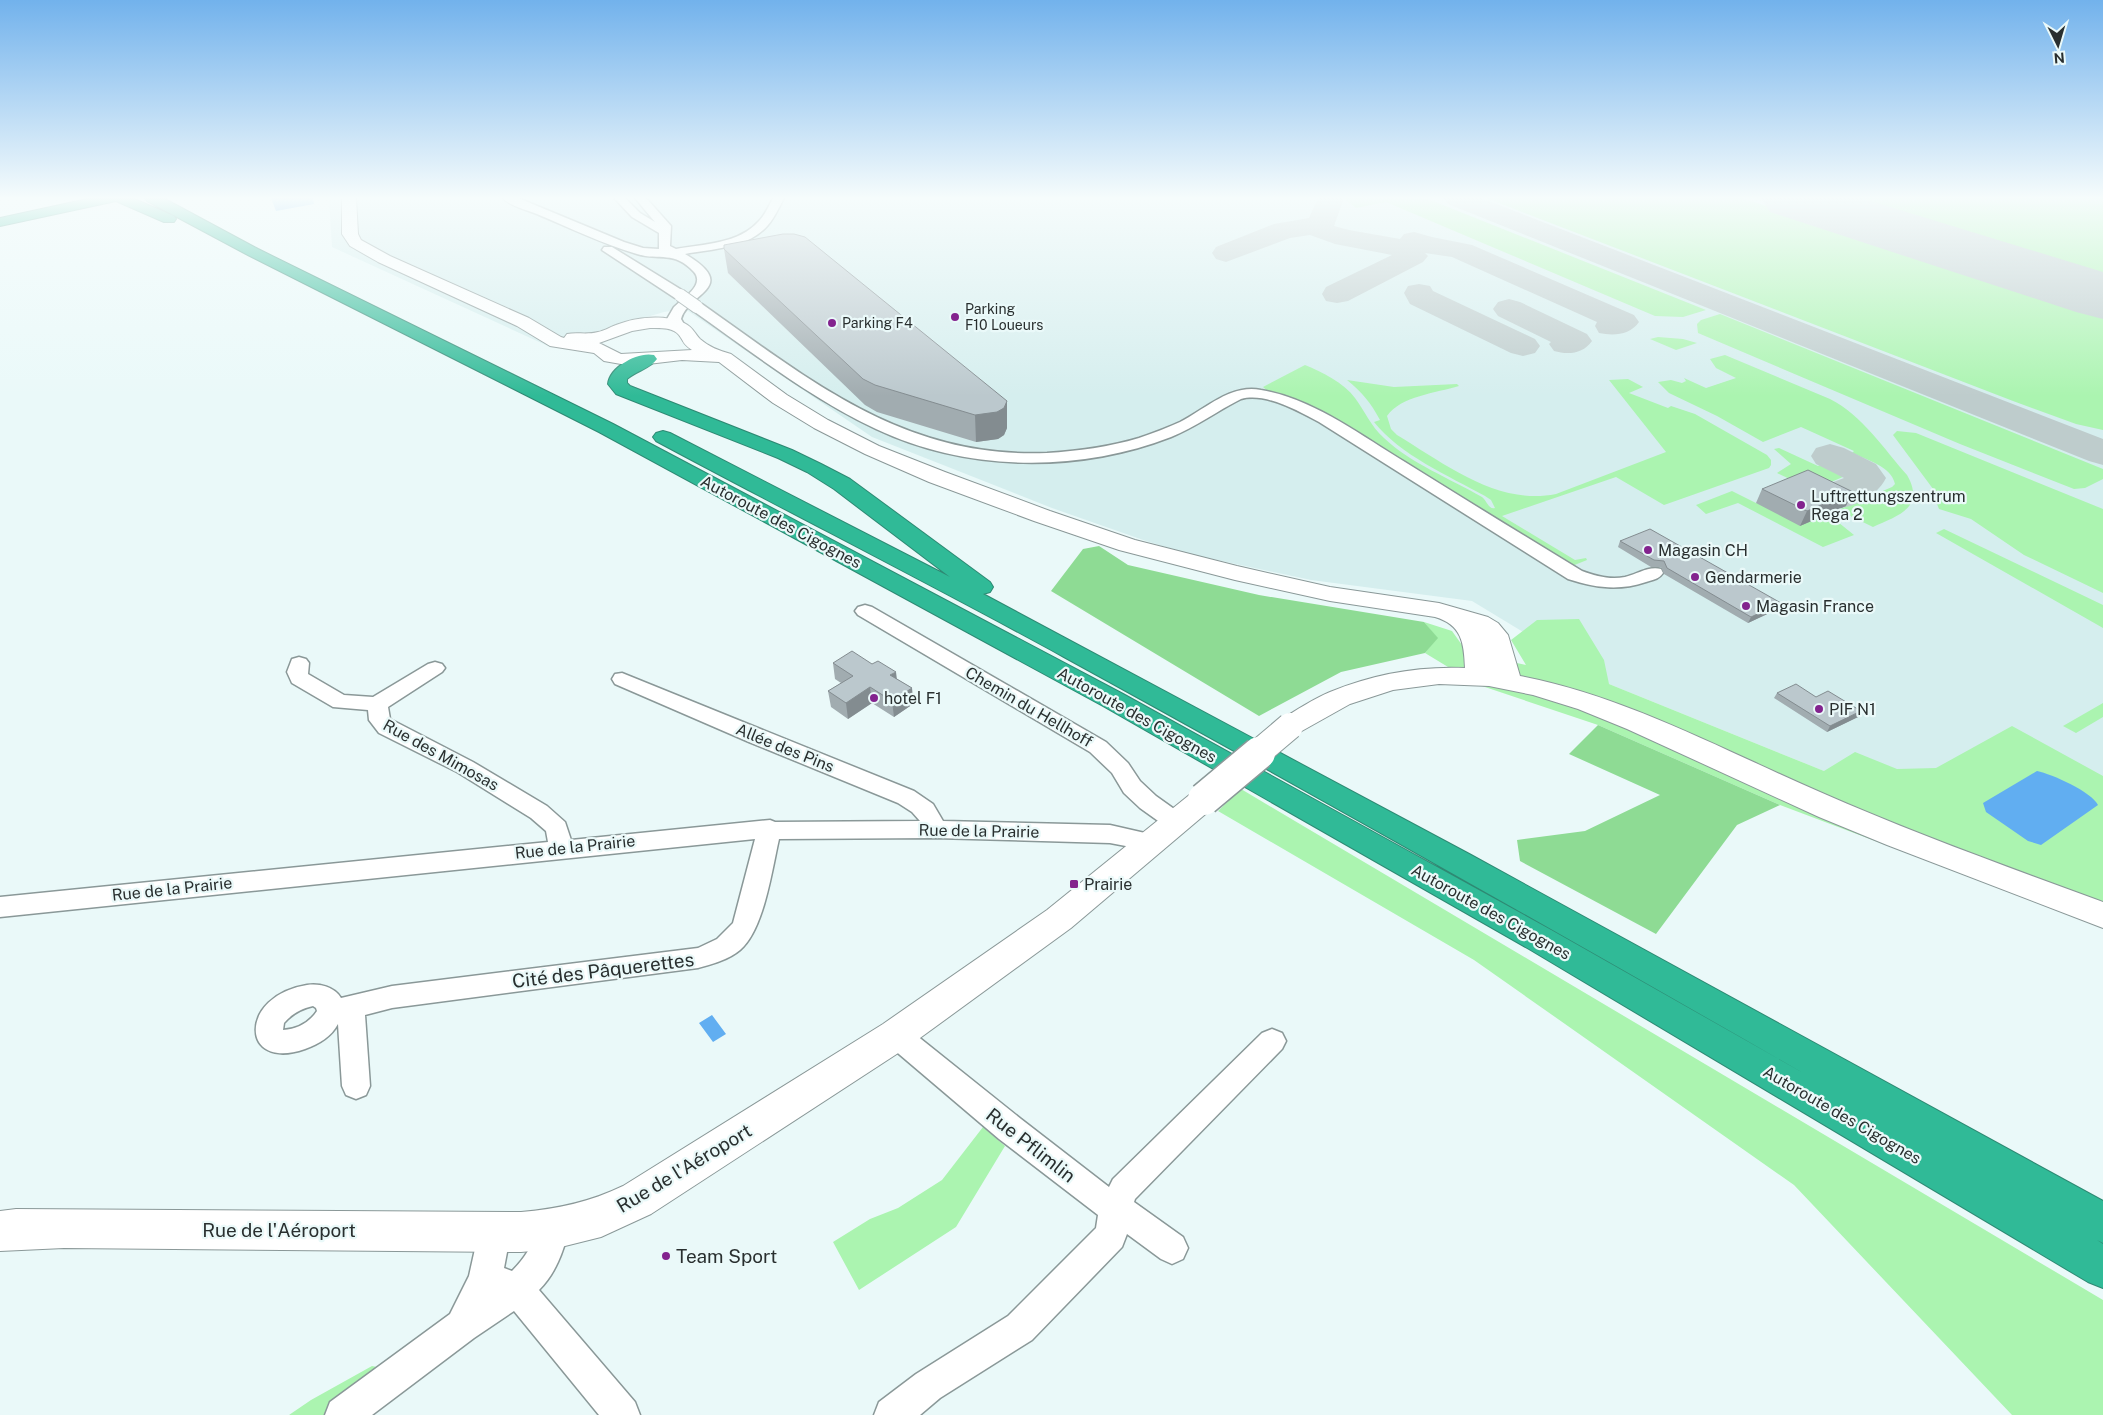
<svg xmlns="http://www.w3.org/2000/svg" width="2103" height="1415" font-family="'Public Sans',sans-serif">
<rect width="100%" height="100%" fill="#eaf9f9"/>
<path fill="#d5eeee" d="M 329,198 L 2103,198 L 2103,884 L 1609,684 L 1472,601 L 1311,580 L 1189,554 L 1146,541 L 1052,508 L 872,437 L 685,309 L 664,312 L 548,346 L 332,247 Z"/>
<path fill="#abf4b0" d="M 1344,198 L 1428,199 L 1706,310 L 1683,317 L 1655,316 L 1386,202 L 1356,208 Z
M 1486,198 L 1742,198 L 2103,316 L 2103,430 L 2076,424 L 2013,401 Z
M 1844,198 L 2103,198 L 2103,278 Z
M 1720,314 L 2103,469 L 2103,479 L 2085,488 L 2074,489 L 1960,444 L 1698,333 L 1697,324 L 1701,320 Z
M 1658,337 L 1683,339 L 1697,343 L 1676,350 L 1650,339 Z
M 1725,355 L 1830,399 C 1862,415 1884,449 1907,475 C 1926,508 1897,516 1873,527 L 1838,510 L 1892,487 L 1895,484 C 1891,466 1867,460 1852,453 L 1854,451 L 1801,427 L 1763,442 L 1717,416 L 1669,393 L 1658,382 L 1671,380 L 1682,383 L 1686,381 L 1684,378 L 1706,388 L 1736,378 L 1716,368 L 1710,359 Z
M 1305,365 C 1322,372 1344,383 1355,398 C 1366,413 1370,425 1384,438 C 1410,463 1451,479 1482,497 C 1487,501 1489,510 1495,508 L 1491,500 L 1485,496 C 1449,476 1400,455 1374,422 L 1380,420 C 1371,403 1362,392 1347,380 L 1394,387 L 1457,384 L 1459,386 C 1436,393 1401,396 1387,416 L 1391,429 L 1397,435 C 1445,464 1498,506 1556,494 L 1666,452 L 1609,380 L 1628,379 L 1643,387 L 1629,393 L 1668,408 L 1671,406 L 1695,414 L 1767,455 L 1771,460 L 1771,465 L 1769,468 L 1664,505 L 1616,477 L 1502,516 L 1575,560 L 1586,558 L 1587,560 L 1572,566 L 1313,407 L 1271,394 L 1263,387 Z
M 1897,431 L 1916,433 L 2103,509 L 2103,593 L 2024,555 L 1971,519 L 1939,509 L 1937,504 L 1939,497 L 1893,435 Z
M 1779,448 L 1818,466 L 1822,464 L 1845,476 L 1813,490 L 1777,473 L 1791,464 L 1774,449 Z
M 1732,491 L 1756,503 L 1828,514 L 1854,535 L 1823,547 L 1738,503 L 1706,514 L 1696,505 Z
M 1944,529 L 2103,605 L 2103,628 L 1936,533 Z
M 1579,619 L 1604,660 L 1609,684 L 1824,771 L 1855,752 L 1897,769 L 1936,768 L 2012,726 L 2103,776 L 2103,927 L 1780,805 L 1598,725 L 1476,684 L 1425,653 L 1437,638 L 1424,622 L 1452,631 L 1467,652 L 1526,665 L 1511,640 L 1537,620 Z
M 2103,703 L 2103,717 L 2076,733 L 2063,726 Z
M 1241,789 L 2103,1300 L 2103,1415 L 2012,1415 L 1794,1185 L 1474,960 L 1218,811 Z
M 983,1127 L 1005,1146 L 956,1227 L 859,1290 L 833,1242 L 870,1219 L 898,1208 L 942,1180 Z
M 372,1366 L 387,1369 L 324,1415 L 289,1415 L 311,1400 Z"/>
<path fill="#8edb94" d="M 1099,546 L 1128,565 L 1259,595 L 1424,622 L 1438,638 L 1425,653 L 1341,672 L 1259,716 L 1051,591 L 1083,549 Z
M 1598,725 L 1780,805 L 1737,825 L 1656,934 L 1520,861 L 1517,840 L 1585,831 L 1660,795 L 1569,754 Z"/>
<path fill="#61aef1" d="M 271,198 L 313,198 L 314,204 L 276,211 Z
M 2037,771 C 2052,774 2092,792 2098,805 L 2041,845 L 2028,841 L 1986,812 L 1983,803 Z
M 712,1015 L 726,1034 L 713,1042 L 699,1023 Z"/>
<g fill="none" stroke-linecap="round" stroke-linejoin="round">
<path fill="#becccc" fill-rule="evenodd" d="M 1318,198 L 1344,198 L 1334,226 L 1349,230 L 1400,239 L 1404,234 L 1414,232 L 1432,237 L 1472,245 L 1634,315 L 1639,322 C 1630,335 1614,336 1599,333 L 1595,326 L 1597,322 L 1452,257 L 1425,253 L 1428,256 L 1423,262 L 1348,301 L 1337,303 L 1326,301 L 1322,294 L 1326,287 L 1392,255 L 1335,244 L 1310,235 L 1290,238 L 1226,262 L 1216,259 L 1212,253 L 1216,247 L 1274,224 L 1309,218 Z
M 1444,198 L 1481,198 L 2103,439 L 2103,465 L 2089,461 L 1448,204 Z
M 1419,284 L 1430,286 L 1433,291 L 1535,339 L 1540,346 L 1535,353 L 1523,356 L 1511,353 L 1410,304 L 1404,293 L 1408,286 Z
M 1509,299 L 1520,302 L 1587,334 L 1592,341 C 1583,354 1568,355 1554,351 L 1549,344 L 1551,342 L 1498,316 L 1493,309 L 1498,302 Z
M 1830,444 L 1844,448 L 1876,464 L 1886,478 C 1873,503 1841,513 1815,507 L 1809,498 L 1815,489 L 1844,478 L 1816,464 L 1811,456 L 1816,448 Z"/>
<path fill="#becccc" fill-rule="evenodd" d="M 1761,198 L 1861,198 L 2103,272 L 2103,319 L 2076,312 L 1770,212 Z"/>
<defs>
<path id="street" d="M 503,198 L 518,198 L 624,242 L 643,248 L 659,249 L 659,233 L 632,217 L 614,198 L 625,198 L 640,213 L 655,222 L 635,198 L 646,198 L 671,226 L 670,246 L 676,249 C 703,244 739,244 759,221 C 765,215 769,206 773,198 L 784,198 C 779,207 775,217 768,225 C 749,248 713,249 685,254 C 741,287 688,293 681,319 L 685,326 L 678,330 L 673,329 L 667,319 L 674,307 L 684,298 L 675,298 L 602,250 L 604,247 L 612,247 L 685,292 L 686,295 L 685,297 C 693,291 702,281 694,272 C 674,250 660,261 637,254 C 603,244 570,228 537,214 C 527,210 510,206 503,198 Z
M 697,303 L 702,304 C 811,381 905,459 1047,453 C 1078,451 1109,447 1139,438 C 1153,433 1167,428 1180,422 C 1206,409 1230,384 1261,390 C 1314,399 1360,435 1405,462 C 1464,499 1523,535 1582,571 C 1596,576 1610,580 1625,577 C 1638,574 1648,566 1661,569 L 1663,573 C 1659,579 1653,580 1646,582 C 1619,591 1596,588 1568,579 L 1319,422 C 1298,411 1265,392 1241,399 C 1217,411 1196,427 1171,437 C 1078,473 967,472 876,429 C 810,398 752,352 692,310 L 690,307 Z
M 865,605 L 872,607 L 1106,742 L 1128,763 L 1140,781 L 1156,796 L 1184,816 L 1188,822 L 1184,828 L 1176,830 L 1168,828 L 1140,808 L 1124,793 L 1112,773 L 1090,752 L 858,615 L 855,611 L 858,607 Z
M 299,657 L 306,659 L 309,663 L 308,674 L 344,695 L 373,697 L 428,664 L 435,662 L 442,664 L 445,668 L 442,672 L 388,707 L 390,719 L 473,762 L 547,806 L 565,822 L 571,840 L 770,820 L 775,822 L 920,821 L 912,812 L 898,803 L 749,742 L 615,684 L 612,679 L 615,674 L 622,673 L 914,791 L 933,804 L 943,821 L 1110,825 L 1145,833 L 1159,840 L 1162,846 L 1159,852 L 1150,855 L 1131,847 L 1110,843 L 935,838 L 779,839 C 772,869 764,930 740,950 C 728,960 712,964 698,968 L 392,1008 L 365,1015 L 370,1086 L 366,1095 L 356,1099 L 346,1095 L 342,1086 L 338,1024 C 331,1037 319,1044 305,1049 C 240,1072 238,996 307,985 C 319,983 335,987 341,998 L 392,986 L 698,948 L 717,939 L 733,923 L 755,839 L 0,917 L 0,897 L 548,842 L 546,831 L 531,818 L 457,772 L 379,733 L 369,720 L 368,710 L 333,707 L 292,683 L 287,672 L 292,659 ZM 313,1006 L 316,1008 L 317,1011 C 309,1023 297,1029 283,1030 L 284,1023 C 292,1014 300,1009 313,1006 Z
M 896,1023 L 906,1027 L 1021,1119 L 1109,1187 L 1113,1179 L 1262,1033 L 1272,1029 L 1282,1033 L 1286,1041 L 1282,1049 L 1135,1199 L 1134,1202 L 1183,1237 L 1188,1248 L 1183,1259 L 1172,1264 L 1161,1259 L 1127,1234 L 1122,1247 L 1032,1340 L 940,1398 L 920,1415 L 874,1415 L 879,1402 L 916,1374 L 1008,1316 L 1096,1228 L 1098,1215 L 999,1139 L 886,1043 L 882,1035 L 886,1027 Z
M 553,1214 L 564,1218 L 569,1229 C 563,1252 556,1273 539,1290 L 635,1402 L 640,1415 L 599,1415 L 514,1311 L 474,1338 L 372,1415 L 325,1415 L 330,1402 L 450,1314 L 469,1276 L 479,1231 L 484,1220 L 495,1216 L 506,1220 L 511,1231 L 504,1268 L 512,1271 C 531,1252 532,1242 542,1218 Z"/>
<path id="secondary" d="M 342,198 L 356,198 L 358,234 L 361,240 L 390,256 L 529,318 L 561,337 L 564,338 L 567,334 C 577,332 587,335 598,332 C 604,331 610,327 616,325 C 636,317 664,314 684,323 C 693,327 695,334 700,339 C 709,347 720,351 731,354 L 787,395 L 828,420 L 879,446 L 945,472 L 1050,511 L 1135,540 L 1237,566 L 1330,587 L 1439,603 L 1488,617 L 1498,623 L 1508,635 L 1520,676 C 1625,696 1723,750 1820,792 C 1913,833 2008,867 2103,902 L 2103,928 L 1887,845 L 1819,817 L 1627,729 L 1578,709 L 1533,695 L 1489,686 L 1439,684 L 1393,690 L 1350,704 L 1300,732 L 1290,735 L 1280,732 L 1276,726 L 1280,720 C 1297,710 1313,699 1330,692 C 1373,674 1420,666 1465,668 C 1464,643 1462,625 1435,617 L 1330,601 L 1235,580 L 1119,550 L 1034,521 L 929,482 L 865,454 L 814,428 L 773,403 L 719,362 L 682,360 L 648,364 L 621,364 L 604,361 L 594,353 L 550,346 L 517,326 L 378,262 L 350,246 L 342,234 ZM 650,328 C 659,328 673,327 679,335 C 685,343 682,343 692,350 L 621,354 L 599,343 L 632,331 Z
M 1204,789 L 1215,792 L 1219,799 L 1215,806 L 1071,928 L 909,1046 L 651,1214 L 601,1237 L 553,1249 L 521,1252 L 64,1248 L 0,1251 L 0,1211 L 16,1209 L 521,1212 C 557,1209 590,1202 623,1186 L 883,1024 L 1047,910 L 1193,792 Z"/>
<path id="highway" d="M 92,198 L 132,198 L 174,216 L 176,219 L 174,222 L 164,222 L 116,201 L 0,226 L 0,218 Z
M 145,198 L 163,198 L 258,249 L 613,424 L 1123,694 L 1553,931 L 1805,1074 C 1559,933 1312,793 1064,657 C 929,583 792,514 656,441 L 653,437 L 656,433 L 663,431 L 670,433 L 950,577 L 834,489 L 807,472 L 778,458 L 616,394 L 608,384 C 610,367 638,351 654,355 L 657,359 C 651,368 636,371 627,379 L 627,383 L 630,386 L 792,450 L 821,464 L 850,479 L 990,582 L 993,587 L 990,592 L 983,594 L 1471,855 L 2103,1201 L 2103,1243 L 2097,1240 L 2103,1244 L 2103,1288 L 2088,1282 L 1529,949 L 1103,706 L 599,432 L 248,255 L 147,201 Z"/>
</defs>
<use href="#street" stroke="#8a9898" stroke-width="3"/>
<use href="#secondary" stroke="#8a9898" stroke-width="2"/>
<use href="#highway" stroke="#2e8973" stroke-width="2"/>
<use href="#street" fill="#fff" fill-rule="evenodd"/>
<use href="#secondary" fill="#fff" fill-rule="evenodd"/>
<use href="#highway" fill="#30ba97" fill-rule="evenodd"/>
<defs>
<path id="street-bridge" d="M 680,295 L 697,307"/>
<path id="secondary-bridge-far1" d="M 1257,754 L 1290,726"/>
<path id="secondary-bridge" d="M 1204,799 L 1259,753"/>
</defs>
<use href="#street-bridge" stroke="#8a9898" stroke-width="14" stroke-linecap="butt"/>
<use href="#secondary-bridge-far1" stroke="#8a9898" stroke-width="28" stroke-linecap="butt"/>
<use href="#secondary-bridge" stroke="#8a9898" stroke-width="35" stroke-linecap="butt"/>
<use href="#street-bridge" stroke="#fff" stroke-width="12"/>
<use href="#secondary-bridge-far1" stroke="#fff" stroke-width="26"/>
<use href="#secondary-bridge" stroke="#fff" stroke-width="32"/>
</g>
<path fill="#a1acb0" d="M 724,249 L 1007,428 L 1004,435 L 998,439 L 976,442 L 877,412 L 865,405 L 728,273 Z
M 1762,489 L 1846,506 L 1800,526 L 1756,503 Z
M 1620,541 L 1778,609 L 1748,623 L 1664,574 L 1661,567 L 1651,567 L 1618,547 Z
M 833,663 L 872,664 L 912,688 L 913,704 L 894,717 L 872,703 L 848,719 L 831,707 L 828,691 L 841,683 L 835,679 Z
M 1777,693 L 1816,697 L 1858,717 L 1827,732 L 1774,698 Z"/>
<path fill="#838c90" d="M 1007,401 L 1007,428 L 1004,435 L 998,439 L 976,442 L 975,415 Z
M 1853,492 L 1846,506 L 1800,526 L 1807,511 Z
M 1781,603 L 1778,609 L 1748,623 L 1751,617 Z
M 896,672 L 898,688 L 890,675 Z
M 870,687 L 872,703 L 848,719 L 846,703 Z
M 912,688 L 913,704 L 894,717 L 892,701 Z
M 1861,711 L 1858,717 L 1827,732 L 1830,726 Z"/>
<path fill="#bbc8cd" stroke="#838c90" d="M 783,234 L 794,234 L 805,237 L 1007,401 L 1004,408 L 997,412 L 975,415 L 875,385 L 863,379 L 724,249 L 724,245 Z
M 1808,470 L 1853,492 L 1807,511 L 1762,489 Z
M 1650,529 L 1781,603 L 1751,617 L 1667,568 L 1664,561 L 1654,560 L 1620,541 Z
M 852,651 L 872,664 L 878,661 L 896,672 L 890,675 L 912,688 L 892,701 L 870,687 L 846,703 L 828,691 L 853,676 L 833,663 Z
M 1796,684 L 1816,697 L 1828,691 L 1861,711 L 1830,726 L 1777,693 Z"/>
<linearGradient id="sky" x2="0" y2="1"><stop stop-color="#72b2ec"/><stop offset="0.5" stop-color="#f6fcfc"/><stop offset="1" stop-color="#f6fcfc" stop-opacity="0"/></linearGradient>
<rect width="2103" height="396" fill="url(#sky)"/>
<g fill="#83238e" stroke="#eaf9f9" stroke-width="2">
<circle cx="955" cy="317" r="5"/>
<circle cx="832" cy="323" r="5"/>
<circle cx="1801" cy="505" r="5"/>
<circle cx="1648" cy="550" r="5"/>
<circle cx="1695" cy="577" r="5"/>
<circle cx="1746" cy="606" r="5"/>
<circle cx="874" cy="698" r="5"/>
<circle cx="1819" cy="709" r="5"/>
<rect x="1069" y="879" width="10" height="10" rx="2.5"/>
<circle cx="666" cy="1256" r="5"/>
</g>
<g text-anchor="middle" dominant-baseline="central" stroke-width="4.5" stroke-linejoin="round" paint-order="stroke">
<g font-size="14" fill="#292f2f" stroke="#eaf9f9" text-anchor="start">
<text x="965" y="309">Parking<tspan x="965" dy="16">F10 Loueurs</tspan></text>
<text x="842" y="323">Parking F4</text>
</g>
<g font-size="16" fill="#292f2f" stroke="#eaf9f9" text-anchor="start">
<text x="1811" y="496">Luftrettungszentrum<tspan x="1811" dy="18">Rega 2</tspan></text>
<text x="1658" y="550">Magasin CH</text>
<text x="1705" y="577">Gendarmerie</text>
<text x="1756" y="606">Magasin France</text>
<text x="884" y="698">hotel F1</text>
<text x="1829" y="709">PIF N1</text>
<text x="1084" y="884">Prairie</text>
</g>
<g font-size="16" fill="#292f2f" stroke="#eaf9f9">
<text transform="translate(781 522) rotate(28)">Autoroute des Cigognes</text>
<text transform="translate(1029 707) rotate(30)">Chemin du Hellhoff</text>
<text transform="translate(1137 715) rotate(29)">Autoroute des Cigognes</text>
<text transform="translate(785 748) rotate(22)">Allée des Pins</text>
<text transform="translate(441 755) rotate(29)">Rue des Mimosas</text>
<text transform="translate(979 831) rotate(1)">Rue de la Prairie</text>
<text transform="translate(575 847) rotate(-6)">Rue de la Prairie</text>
<text transform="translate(172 889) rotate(-6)">Rue de la Prairie</text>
<text transform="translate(1491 912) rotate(29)">Autoroute des Cigognes</text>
<text transform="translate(1842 1115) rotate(30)">Autoroute des Cigognes</text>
</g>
<g font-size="19" fill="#292f2f" stroke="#eaf9f9">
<text transform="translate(603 970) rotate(-7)">Cité des Pâquerettes</text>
<text transform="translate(1031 1145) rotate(38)">Rue Pflimlin</text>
<text transform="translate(684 1168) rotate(-31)">Rue de l'Aéroport</text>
<text x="279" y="1230">Rue de l'Aéroport</text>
</g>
<g font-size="19" fill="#292f2f" stroke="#eaf9f9" text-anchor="start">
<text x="676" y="1256">Team Sport</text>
</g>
</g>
<g transform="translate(2058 45) rotate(175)" stroke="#eaf9f9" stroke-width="4" paint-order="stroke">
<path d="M0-4L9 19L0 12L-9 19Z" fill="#292f2f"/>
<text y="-8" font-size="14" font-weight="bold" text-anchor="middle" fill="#292f2f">N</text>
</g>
</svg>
